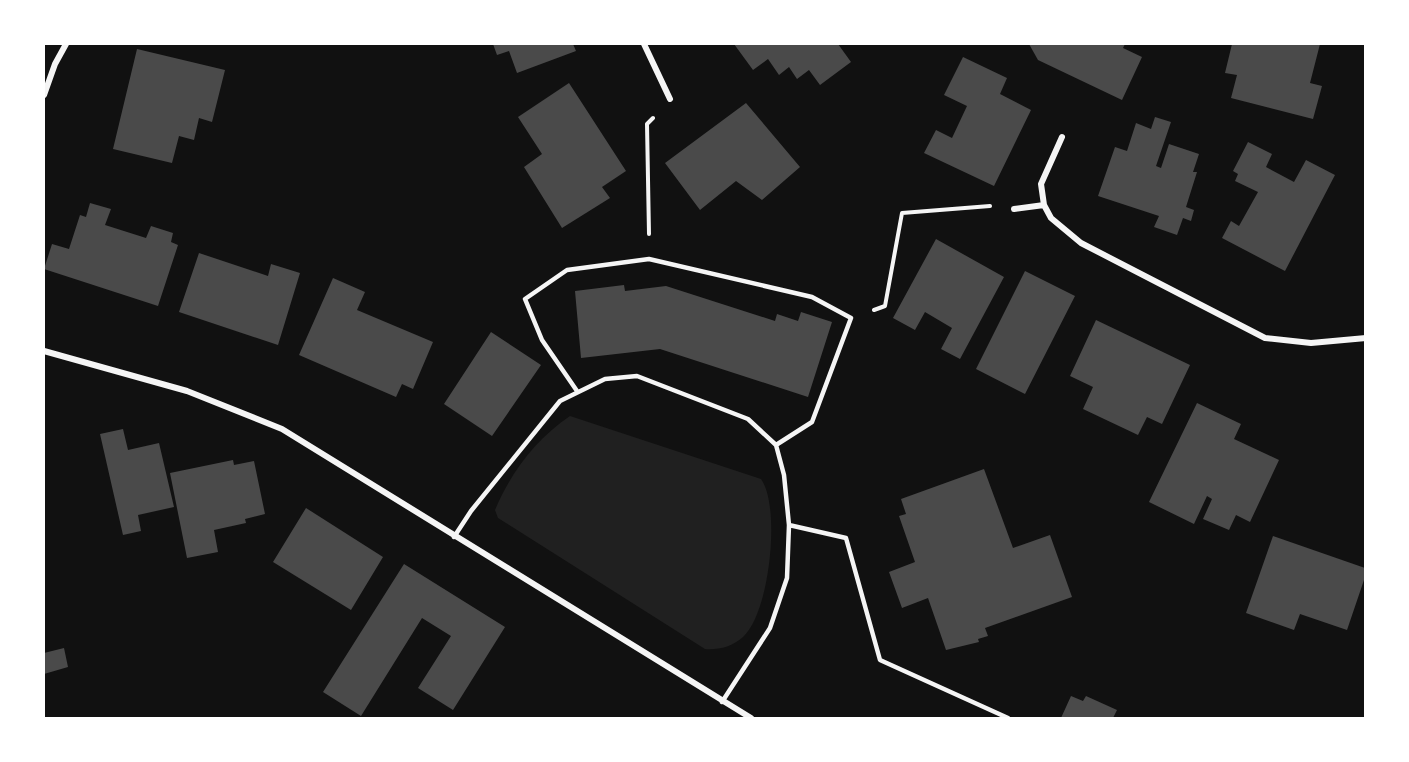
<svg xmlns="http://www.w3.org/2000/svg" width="1409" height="762" font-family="'Varela Round',sans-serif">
<rect width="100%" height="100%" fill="#111"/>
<path fill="#202020" d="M 570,416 L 761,479 C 781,506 770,613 743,637 C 732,647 718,650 705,649 L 498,518 L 495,510 C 511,472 536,439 570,416 Z"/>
<path fill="#4a4a4a" d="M 493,44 L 573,44 L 576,51 L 517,73 L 509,51 L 497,55 Z
M 734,44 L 838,44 L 851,62 L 820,85 L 809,70 L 797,79 L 789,67 L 779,75 L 768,59 L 753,70 Z
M 1029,44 L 1125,44 L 1123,48 L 1142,57 L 1122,100 L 1038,60 Z
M 1232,44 L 1320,44 L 1310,83 L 1322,86 L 1313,119 L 1231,98 L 1237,75 L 1225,73 Z
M 137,49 L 225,70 L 212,122 L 199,118 L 194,140 L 179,136 L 172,163 L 113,149 Z
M 963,57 L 1007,78 L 1000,94 L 1031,110 L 994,186 L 924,153 L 936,130 L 952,138 L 967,106 L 944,95 Z
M 569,83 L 626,171 L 602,187 L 610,198 L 562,228 L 524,167 L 542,154 L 518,117 Z
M 746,103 L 800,167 L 762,200 L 736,181 L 700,210 L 665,163 Z
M 1155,117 L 1171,122 L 1156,166 L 1161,168 L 1169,144 L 1199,154 L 1193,172 L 1197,172 L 1186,207 L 1194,210 L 1191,221 L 1183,218 L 1177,235 L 1154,227 L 1159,216 L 1098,196 L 1115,147 L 1127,151 L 1136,123 L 1151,129 Z
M 1248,142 L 1272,154 L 1266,167 L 1294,182 L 1306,160 L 1335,175 L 1285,271 L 1222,238 L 1231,221 L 1239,226 L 1258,192 L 1235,181 L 1238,174 L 1233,171 Z
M 90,203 L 111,209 L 105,225 L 146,238 L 151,226 L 173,233 L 171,242 L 178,245 L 158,306 L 44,269 L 52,244 L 69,249 L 80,215 L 86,217 Z
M 936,239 L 1004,277 L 960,359 L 941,349 L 952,328 L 925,312 L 915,330 L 893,318 Z
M 199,253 L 268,276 L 271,264 L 300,273 L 278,345 L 179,312 Z
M 1025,271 L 1075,296 L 1025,394 L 976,369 Z
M 333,278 L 365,292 L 357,310 L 433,342 L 413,389 L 402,384 L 396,397 L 299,355 Z
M 624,285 L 625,291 L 666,286 L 775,321 L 777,314 L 798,321 L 801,312 L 832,322 L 808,397 L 660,349 L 581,358 L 575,291 Z
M 1096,320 L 1190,365 L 1162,424 L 1147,417 L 1138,435 L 1083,409 L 1093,387 L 1070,376 Z
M 491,332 L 541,365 L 492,436 L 444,404 Z
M 1197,403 L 1241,424 L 1234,439 L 1279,460 L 1250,522 L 1236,515 L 1229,530 L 1203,519 L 1212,499 L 1207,496 L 1194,524 L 1149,502 Z
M 123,429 L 128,450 L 159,443 L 174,507 L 138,515 L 141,531 L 123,535 L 100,434 Z
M 233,460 L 234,465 L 254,461 L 265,514 L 245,519 L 246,523 L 214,530 L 218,552 L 187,558 L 170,473 Z
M 984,469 L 1013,548 L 1050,535 L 1072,597 L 985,628 L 988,636 L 978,639 L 979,642 L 946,650 L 928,598 L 902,608 L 889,572 L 915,562 L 899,516 L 906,514 L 901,499 Z
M 306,508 L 383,557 L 351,610 L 273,562 Z
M 1273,536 L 1365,568 L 1365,577 L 1347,630 L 1300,614 L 1294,630 L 1246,613 Z
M 404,564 L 505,627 L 453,710 L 418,688 L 451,636 L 422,618 L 361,716 L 323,692 Z
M 64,648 L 68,667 L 44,674 L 44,653 Z
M 1071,696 L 1083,701 L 1086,696 L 1117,710 L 1113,718 L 1061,718 Z"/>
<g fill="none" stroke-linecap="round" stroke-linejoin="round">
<path stroke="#f5f5f5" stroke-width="4" d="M 649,234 L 647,124 L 653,118
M 874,310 L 885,306 L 902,213 L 990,206"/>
<path stroke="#f5f5f5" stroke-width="4.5" d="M 577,391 L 542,340 L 525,299 L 567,270 L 649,259 L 812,297 L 851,318 L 812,422 L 776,445
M 789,525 L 846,538 L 880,660 L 1008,718
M 454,537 L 471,511 L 560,401 L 605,379 L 637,376 L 748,419 L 776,445 L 784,475 L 789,525 L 787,578 L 770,628 L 722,702"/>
<path stroke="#f5f5f5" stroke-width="6" d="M 644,44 L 670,99
M 44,95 L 55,64 L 66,44
M 1062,137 L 1041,184 L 1044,205 L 1051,218 L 1081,243 L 1265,338 L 1311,343 L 1366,338
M 1014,209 L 1044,205
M 44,351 L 187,391 L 282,429 L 751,718"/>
</g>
<rect width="1409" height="762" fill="none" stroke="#ffffff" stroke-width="90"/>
</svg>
